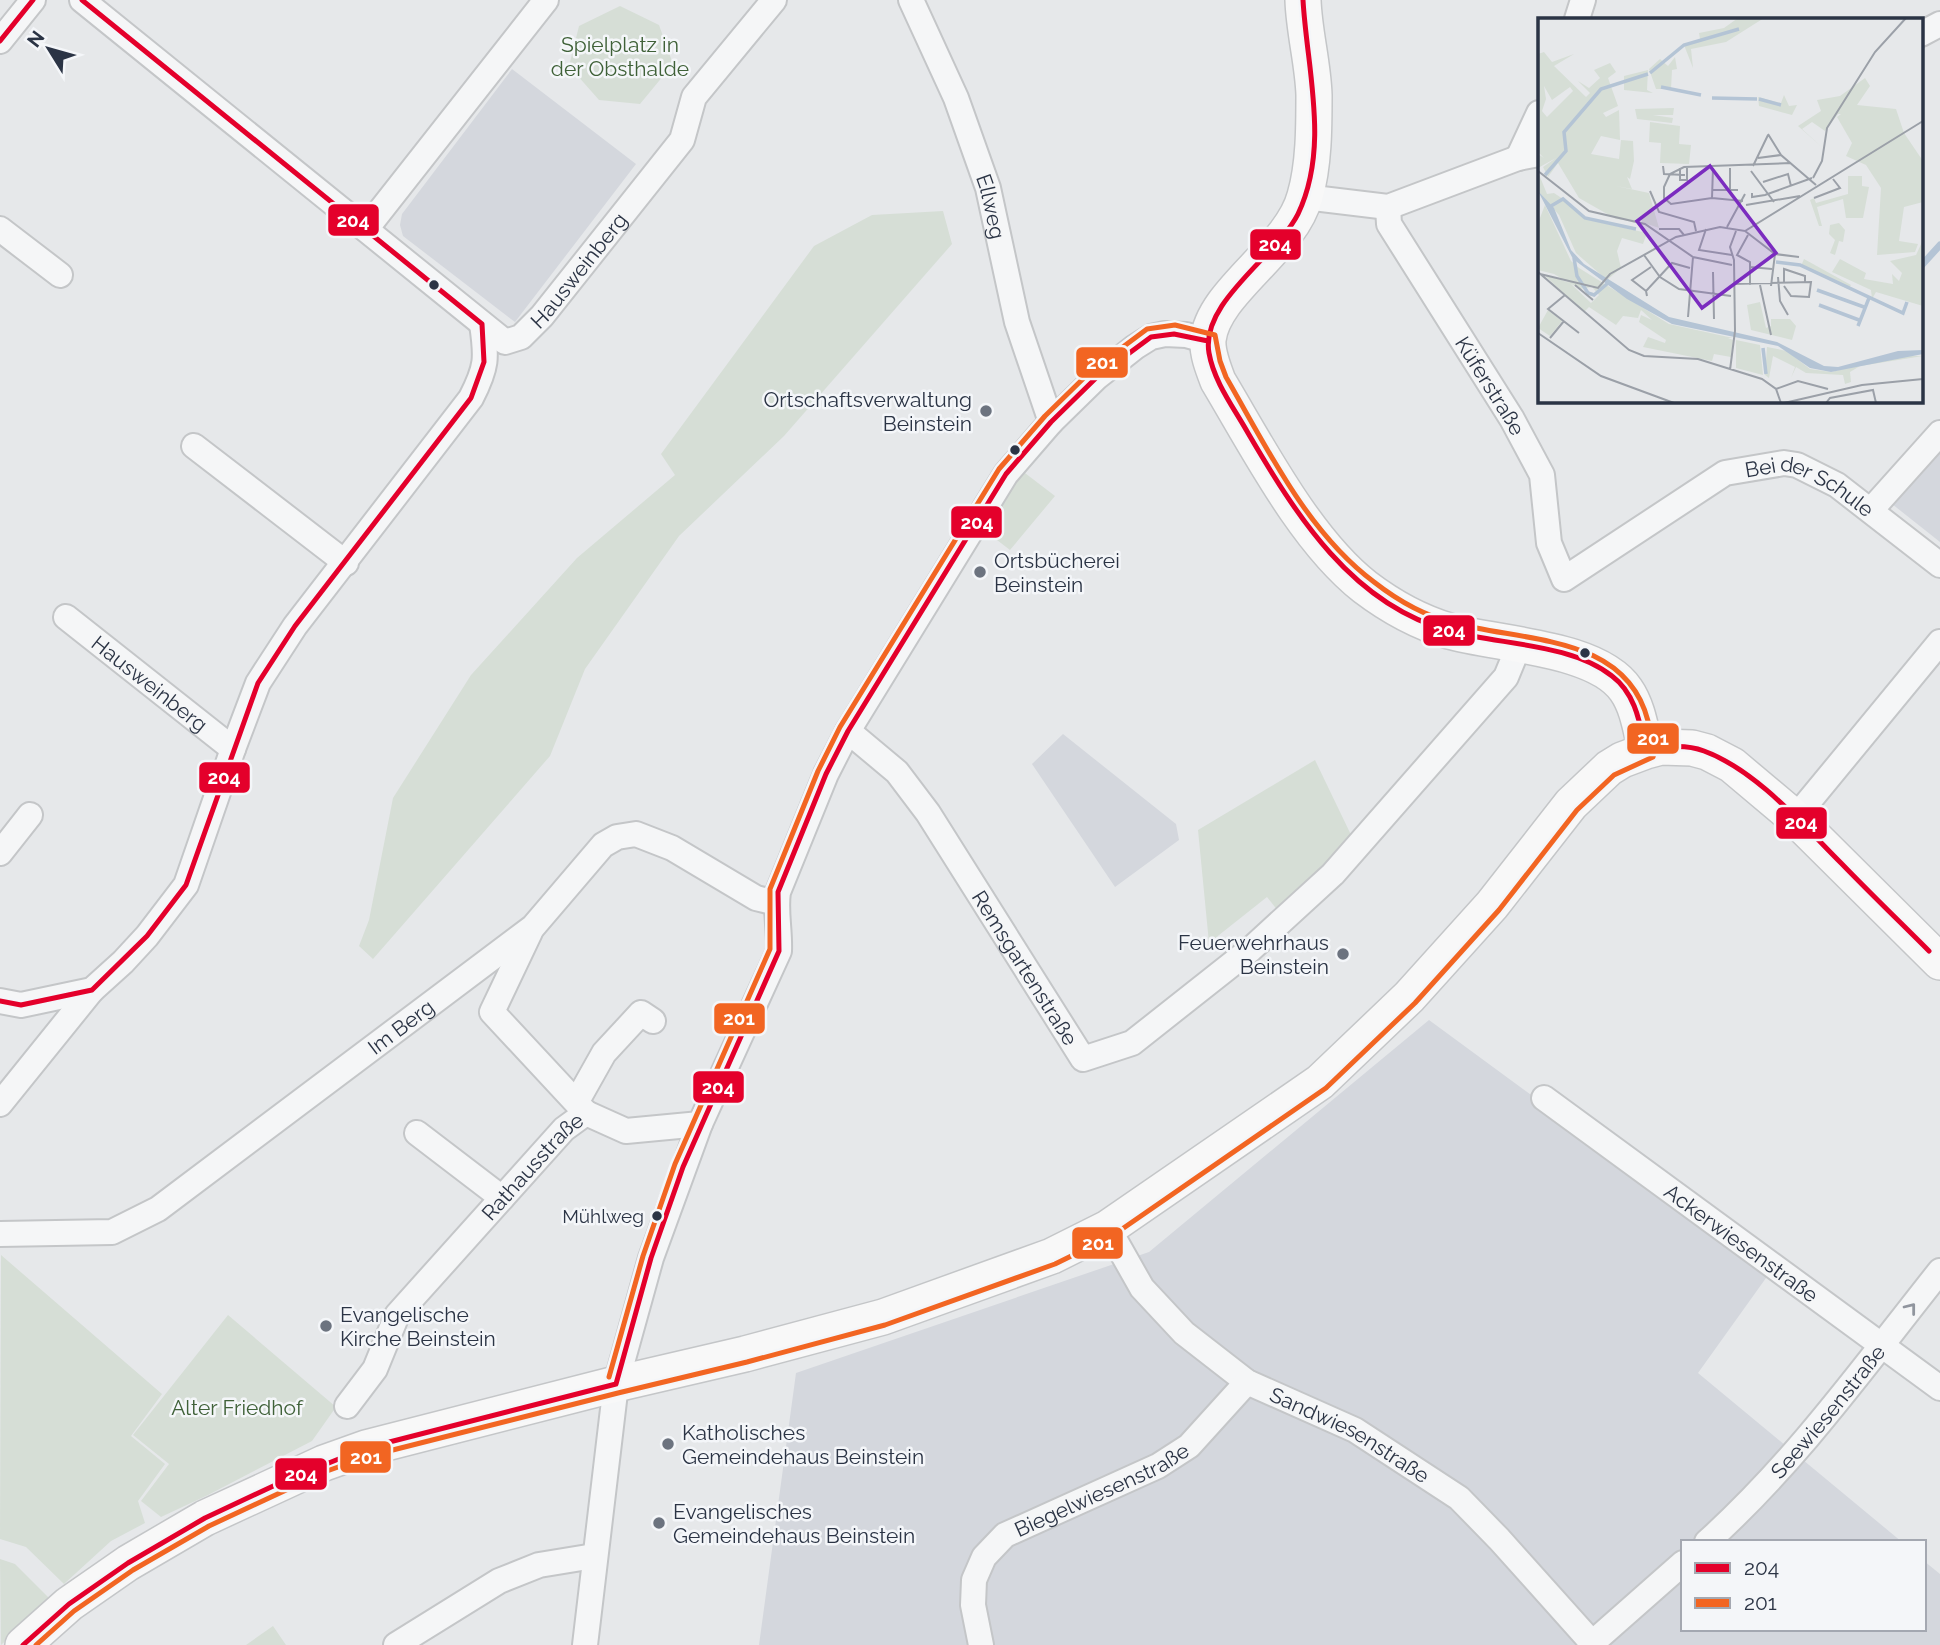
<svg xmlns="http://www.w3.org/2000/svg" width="1940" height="1645" font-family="Raleway,sans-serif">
<rect width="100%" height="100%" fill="#e6e8ea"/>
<path fill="#d4d7dd" d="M 512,69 L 636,164 L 515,322 L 403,236 L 400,225 L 402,214 Z
M 1940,441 L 1940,542 L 1887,500 Z
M 1063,734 L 1176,824 L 1179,840 L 1115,887 L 1032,764 Z
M 1429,1020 L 1771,1271 L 1698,1373 L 1902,1542 L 1683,1542 L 1683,1629 L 1924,1629 L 1924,1561 L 1940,1574 L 1940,1645 L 759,1645 L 796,1373 L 1149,1252 Z"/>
<path fill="#d6ded6" d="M 620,6 L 659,25 L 673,64 L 640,104 L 599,100 L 569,66 L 579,26 Z
M 943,211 L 952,244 L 784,436 L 679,536 L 585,669 L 550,756 L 373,959 L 359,946 L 369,920 L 393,798 L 471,675 L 577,558 L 675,475 L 661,454 L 814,246 L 872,215 Z
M 1021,470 L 1055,496 L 1010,550 L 984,530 Z
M 1315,760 L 1353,839 L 1278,911 L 1267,897 L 1209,943 L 1198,830 Z
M 1,1255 L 162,1394 L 131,1436 L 165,1464 L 138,1501 L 145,1523 L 111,1541 L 64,1584 L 26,1547 L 0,1539 Z
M 228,1315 L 336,1407 L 312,1441 L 208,1495 L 161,1517 L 141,1501 L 169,1464 L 133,1435 Z
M 0,1559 L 15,1564 L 50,1599 L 1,1645 Z
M 273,1626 L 286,1645 L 246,1645 Z"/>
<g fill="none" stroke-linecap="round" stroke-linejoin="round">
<path stroke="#b4c4d5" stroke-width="7" d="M 1921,266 L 1940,245"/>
<defs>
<g id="street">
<path id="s1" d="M 82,0 L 505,342 L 521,337 L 542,316 L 682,140 L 694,97 L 774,0"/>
<path id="s2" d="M 911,0 L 956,98 L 988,188 L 1017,322 L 1051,422"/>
<path d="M 1577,19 L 1583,0"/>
<path d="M 1921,34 L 1940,24"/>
<path d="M 0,41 L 33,0"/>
<path d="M 1518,158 L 1539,113"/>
<path d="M 1305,197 L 1388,207 L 1518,158 L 1539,154"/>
<path id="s3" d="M 1388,207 L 1389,224 L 1512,419 L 1542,475 L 1549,543 L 1564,579 L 1725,473 L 1784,463 L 1797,465 L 1837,485 L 1940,565"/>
<path d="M 0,229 L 60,275"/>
<path d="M 366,229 L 546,0"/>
<path d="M 194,446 L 346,563"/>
<path d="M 1871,510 L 1940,433"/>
<path id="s4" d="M 66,617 L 233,749"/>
<path id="s5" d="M 848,731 L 897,772 L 928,813 L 1083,1059 L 1132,1043 L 1251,949 L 1333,874 L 1506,677 L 1513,660 L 1513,645"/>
<path d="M 1795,818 L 1940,642"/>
<path d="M 0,853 L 30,815"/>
<path d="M 530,932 L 492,1012 L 586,1113"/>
<path d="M 0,1001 L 21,1005 L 92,990 L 123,962 L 147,936 L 186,885 L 233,749 L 258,683 L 295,626 L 471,398 C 487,367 487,358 482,324"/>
<path id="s6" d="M 1544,1098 L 1940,1388"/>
<path d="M 577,1101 L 604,1053 L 641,1013 L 653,1021"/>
<path d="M 0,1104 L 92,990"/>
<path d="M 417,1133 L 502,1198"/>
<path id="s7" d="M 1108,1228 L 1142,1288 L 1184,1333 L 1247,1382 L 1355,1430 L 1459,1498 L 1499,1539 L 1594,1645"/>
<path id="s8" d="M 0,1234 L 112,1232 L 158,1209 L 533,927 L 603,845 L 617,837 L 636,834 L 672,848 L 756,898 L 776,903"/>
<path id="s9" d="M 347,1406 L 375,1369 L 397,1315 L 564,1129 L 586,1113 L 626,1131 L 700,1124"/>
<path id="s10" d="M 1707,1542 C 1796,1462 1866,1364 1940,1271"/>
<path d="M 396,1645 L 499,1581 L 539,1565 L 594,1556"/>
<path d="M 585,1645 L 616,1384 L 651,1258 L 700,1124 L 779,951 C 780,931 775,911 778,892 L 826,774 L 848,731 L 1006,474 L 1051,422 L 1097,377 L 1135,347 L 1151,337 L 1165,334 L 1186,335 L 1208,341"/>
<path id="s11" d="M 981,1645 L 973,1605 L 974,1580 L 984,1557 L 1005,1535 L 1158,1466 L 1189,1446 L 1247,1382"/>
<path d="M 1590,1645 L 1683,1563"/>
</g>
<path id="secondary" d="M 1303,0 C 1304,32 1313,63 1314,95 C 1314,127 1314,165 1305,196 C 1291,250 1213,291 1208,340 C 1207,353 1213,368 1218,381 C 1257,446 1305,540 1365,587 C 1390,606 1419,622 1449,631 C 1498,645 1597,647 1626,690 C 1638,707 1641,731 1646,751
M 23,1645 L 69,1604 L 128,1563 L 205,1518 L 324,1463 L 366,1448 L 616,1384 L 745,1354 L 883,1317 L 1052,1256 L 1108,1228 L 1320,1082 L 1409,997 L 1492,905 L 1571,804 L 1609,768 L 1622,760 L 1646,751 L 1661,747 L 1692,748 L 1707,752 L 1732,765 L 1795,818 L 1940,962"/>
</defs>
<use href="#street" stroke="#c4c6c8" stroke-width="28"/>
<use href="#secondary" stroke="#c4c6c8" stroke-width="38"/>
<use href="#street" stroke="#f5f6f7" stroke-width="24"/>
<use href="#secondary" stroke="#f8f8f8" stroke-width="35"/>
<defs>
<path id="bus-1" d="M 1303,0 C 1307,70 1330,147 1298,214 C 1277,256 1200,302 1209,353 C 1214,382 1234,408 1248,433 C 1296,515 1352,605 1450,631 C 1500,645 1570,643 1612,676 C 1636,694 1640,724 1646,751
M 0,41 L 33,0
M 1646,751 C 1665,746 1685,744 1704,751 C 1756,770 1803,825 1841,863 C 1870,893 1900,922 1929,951
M 0,1001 L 21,1005 L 92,990 L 147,936 L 186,885 L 258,683 L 295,626 L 471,398 L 484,362 L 482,324 L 82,0
M 616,1384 L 651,1258 L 683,1167 L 779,951 L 778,892 L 826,774 L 848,731 L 1006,474 L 1051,422 L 1097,377 L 1151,337 L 1174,334 L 1208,341
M 23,1645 L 69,1604 L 128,1563 L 205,1518 L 284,1481 L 366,1448 L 616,1384"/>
<path id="bus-2" d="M 36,1645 L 74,1611 L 133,1570 L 209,1526 L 327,1471 L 369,1456 L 618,1393 L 747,1362 L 885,1325 L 1055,1264 L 1112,1236 L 1326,1088 L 1415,1003 L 1499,910 L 1577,810 L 1614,775 L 1653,757 C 1657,747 1651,732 1648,721 C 1626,634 1524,642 1454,623 C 1425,616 1397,600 1374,582 C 1307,532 1267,448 1226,377 L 1220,361 L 1215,335 L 1175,325 L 1147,329 L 1092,370 L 1045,416 L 999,469 L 840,727 L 818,771 L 770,889 L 770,949 L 675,1164 L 643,1256 L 609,1377"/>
</defs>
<use href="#bus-1" stroke="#f4f6f9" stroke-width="10"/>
<use href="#bus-2" stroke="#f4f6f9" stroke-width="10"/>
<use href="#bus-1" stroke="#e4002b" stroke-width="5"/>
<use href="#bus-2" stroke="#f26522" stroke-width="5"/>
</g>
<defs><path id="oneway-chevron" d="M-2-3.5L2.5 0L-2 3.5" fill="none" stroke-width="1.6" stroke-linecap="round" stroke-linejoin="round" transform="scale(1.75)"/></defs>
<use stroke="#90959e" href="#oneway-chevron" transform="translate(1911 1308) rotate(-52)"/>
<g fill="#2b3445" stroke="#f4f6f9" stroke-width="2.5">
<circle cx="434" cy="285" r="6"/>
<circle cx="1015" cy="450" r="6"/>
<circle cx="1585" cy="653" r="6"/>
<circle cx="657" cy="1216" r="6"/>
</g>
<g fill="#6c737f" stroke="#f4f6f9" stroke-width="2.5">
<circle cx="986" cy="411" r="7"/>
<circle cx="980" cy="572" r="7"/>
<circle cx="1343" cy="954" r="7"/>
<circle cx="326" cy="1326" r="7"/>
<circle cx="668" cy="1444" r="7"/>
<circle cx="659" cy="1523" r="7"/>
</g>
<g text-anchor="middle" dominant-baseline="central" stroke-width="5" stroke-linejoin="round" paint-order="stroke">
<g font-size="19" fill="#2b3445" stroke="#f4f6f9" text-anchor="end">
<text x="644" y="1216">Mühlweg</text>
</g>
<g font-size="21" fill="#3f6138" stroke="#f4f6f9">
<text x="620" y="44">Spielplatz in<tspan x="620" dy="24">der Obsthalde</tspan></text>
<text x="237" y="1407">Alter Friedhof</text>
</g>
<g font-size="21" fill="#2b3445" stroke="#f4f6f9">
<text stroke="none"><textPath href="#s2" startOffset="222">Ellweg</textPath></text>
<text stroke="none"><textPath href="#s1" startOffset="649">Hausweinberg</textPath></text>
<text stroke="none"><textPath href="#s3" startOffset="208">Küferstraße</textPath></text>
<text stroke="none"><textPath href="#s3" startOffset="702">Bei der Schule</textPath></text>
<text stroke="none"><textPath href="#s4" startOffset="107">Hausweinberg</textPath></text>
<text stroke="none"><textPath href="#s5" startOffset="298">Remsgartenstraße</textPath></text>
<text stroke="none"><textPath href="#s8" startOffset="467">Im Berg</textPath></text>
<text stroke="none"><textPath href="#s9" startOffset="306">Rathausstraße</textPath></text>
<text stroke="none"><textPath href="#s6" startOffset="245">Ackerwiesenstraße</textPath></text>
<text stroke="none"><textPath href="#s10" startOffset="178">Seewiesenstraße</textPath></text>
<text stroke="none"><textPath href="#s7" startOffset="326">Sandwiesenstraße</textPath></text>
<text stroke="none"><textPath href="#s11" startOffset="228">Biegelwiesenstraße</textPath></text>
</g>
<g font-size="21" fill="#2b3445" stroke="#f4f6f9" text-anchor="start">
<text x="972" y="399" text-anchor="end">Ortschaftsverwaltung<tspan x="972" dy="24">Beinstein</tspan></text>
<text x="994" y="560">Ortsbücherei<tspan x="994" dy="24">Beinstein</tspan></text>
<text x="1329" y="942" text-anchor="end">Feuerwehrhaus<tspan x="1329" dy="24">Beinstein</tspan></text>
<text x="340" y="1314">Evangelische<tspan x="340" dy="24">Kirche Beinstein</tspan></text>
<text x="682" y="1432">Katholisches<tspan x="682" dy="24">Gemeindehaus Beinstein</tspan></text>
<text x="673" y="1511">Evangelisches<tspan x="673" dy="24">Gemeindehaus Beinstein</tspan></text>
</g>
</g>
<g transform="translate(1538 18)">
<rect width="385" height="385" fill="#e6e8ea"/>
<path d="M 200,0 L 226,0 L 188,24 L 153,31 L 155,50 L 146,27 L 162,21 L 161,15 L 186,10 ZM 6,34 L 14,44 L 36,36 L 16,48 L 48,79 L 52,75 L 40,63 L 51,70 L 62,60 L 56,52 L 72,45 L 78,54 L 70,60 L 80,88 L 65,95 L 68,99 L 81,92 L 82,122 L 63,118 L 53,136 L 81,141 L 83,122 L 95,123 L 96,143 L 92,161 L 89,159 L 94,171 L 78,168 L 111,175 L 121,210 L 104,204 L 103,199 L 102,204 L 78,201 L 41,180 L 20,145 L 10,159 L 5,149 L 18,140 L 0,150 L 0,136 L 6,140 L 0,134 L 0,36 ZM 6,68 L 14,82 L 32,69 L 35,73 L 9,99 L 4,93 L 8,81 ZM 137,39 L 139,51 L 134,52 L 133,71 L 118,71 L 111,51 L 122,41 L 130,48 ZM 110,52 L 109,72 L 115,75 L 86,72 L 86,58 ZM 327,60 L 332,68 L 319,87 L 358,91 L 366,115 L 385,143 L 385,184 L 366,189 L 361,223 L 380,226 L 377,234 L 339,237 L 343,170 L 328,147 L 308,138 L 314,125 L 299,99 L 303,96 L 300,96 L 287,113 L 274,104 L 264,111 L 285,130 L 260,108 L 283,93 L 279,82 L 302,78 ZM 246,77 L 251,88 L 259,87 L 254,97 L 221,88 L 220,79 L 243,85 ZM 136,90 L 135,97 L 115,97 L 135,100 L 134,105 L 99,101 L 97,91 ZM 112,104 L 142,108 L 141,126 L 153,127 L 151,146 L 122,145 L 123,125 L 111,124 ZM 0,154 L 9,176 L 16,175 L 31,185 L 47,201 L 109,215 L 105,226 L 84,220 L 79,233 L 83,250 L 69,262 L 38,235 L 21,197 L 0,173 ZM 310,158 L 324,158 L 324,168 L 331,169 L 325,200 L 308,200 L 305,181 L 279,189 L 284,208 L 281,208 L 272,182 L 276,180 L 278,185 L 310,176 ZM 7,187 L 33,243 L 41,250 L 131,306 L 195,320 L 190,320 L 195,322 L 193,339 L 176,336 L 174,343 L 105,329 L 110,319 L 127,325 L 128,322 L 101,304 L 103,297 L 114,302 L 103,292 L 100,300 L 85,298 L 78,307 L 51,289 L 46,294 L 5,256 L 32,265 L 53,285 L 61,277 L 54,269 L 42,271 L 16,256 L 0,252 L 0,205 ZM 301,205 L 307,212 L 305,224 L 301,223 L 297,237 L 292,235 L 297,222 L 291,216 L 292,207 ZM 385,222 L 385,288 L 338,274 L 334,281 L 333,272 L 294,254 L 302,241 L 328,255 L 326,261 L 355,266 L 354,256 L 361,263 L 364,255 L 352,243 L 378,237 ZM 266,241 L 313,267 L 310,271 L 263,248 ZM 222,284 L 228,310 L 233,308 L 233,301 L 252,301 L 258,308 L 254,322 L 213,312 L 209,287 ZM 10,292 L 24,303 L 12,318 L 0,310 ZM 198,322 L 222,327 L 225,357 L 198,350 ZM 229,329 L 249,333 L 272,351 L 293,354 L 357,338 L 385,338 L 322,348 L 312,354 L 313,364 L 307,366 L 305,357 L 268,355 L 258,349 L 253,360 L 257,349 L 235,338 L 231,360 L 227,357 Z" fill="#d6ded6" fill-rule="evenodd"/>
<path d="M 0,173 L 16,190 L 33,232 L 46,246 L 131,299 L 239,324 L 286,348 L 300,349 L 360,333 L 385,332 L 385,336 L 293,354 L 272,350 L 240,328 L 134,306 L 89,281 L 35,241 Z" fill="#b4c4d5"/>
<path fill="none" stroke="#b4c4d5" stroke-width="3.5" d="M 112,55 L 146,27 L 201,11M 123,69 L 163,77M 174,80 L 219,81M 221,81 L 243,87M 7,157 L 28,133 L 26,114 L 63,71 L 110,56M 13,188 L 25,181 L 47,200 L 98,211M 36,240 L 39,258 L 50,275 L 56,277 L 70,265M 238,244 L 262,247 L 365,295 L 369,284M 279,272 L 326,289M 281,287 L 321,302M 320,308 L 331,280M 225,330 L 228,356"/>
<path fill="none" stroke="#9ba0a8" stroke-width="2" d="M 230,116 L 243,137 L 278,167M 220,140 L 243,137M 125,148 L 126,156 L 147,157M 215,148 L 230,117M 142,150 L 142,162 L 149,162 L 149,149M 192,150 L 192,172M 0,153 L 51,193 L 107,206 L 155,239 L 194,247M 213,153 L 236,184M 275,160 L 284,143 L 289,110 L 337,34 L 368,0M 225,164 L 250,156 L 253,168M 174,172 L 200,172M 112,173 L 121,194 L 156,204 L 158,213M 214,175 L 214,179 L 227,177 L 274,160M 174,180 L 175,150M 276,180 L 302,170 L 295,161M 205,183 L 174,180 L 133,186 L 126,180 L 126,169 L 132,156 L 146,149 L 253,145M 208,187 L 262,178M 189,209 L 207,176M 121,211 L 141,211 L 146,217M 168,211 L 161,232 L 194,237M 207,213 L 237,236 L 261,239M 210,217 L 199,237 L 212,244 L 212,267M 106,237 L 122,259 L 141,271 L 193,278M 212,249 L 234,251M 0,254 L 91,332 L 106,338 L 160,341 L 224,361 L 238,371 L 243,385M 175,254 L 176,301M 2,256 L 60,270 L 72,256 L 138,219 L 182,209 L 207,213 L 385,103M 240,259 L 242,283 L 250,297M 246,264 L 246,251 L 267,258 L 267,264M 195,266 L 273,264 L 271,279 L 253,278 L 246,268M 37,267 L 55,282M 222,267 L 233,317M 233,268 L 237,236M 108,273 L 94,262 L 113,249M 27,277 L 10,291 L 41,315M 109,278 L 108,273 L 134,245 L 152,250M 150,299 L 155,239M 0,315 L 63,358 L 136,385M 12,320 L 26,303M 192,352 L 197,313 L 196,242 L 192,229 L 198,213M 238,371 L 260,363 L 290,371M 246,385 L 324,367 L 385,361M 288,385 L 292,380 L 335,372 L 338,385"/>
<path fill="#7b2cbf" fill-opacity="0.15" stroke="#7b2cbf" stroke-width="3.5" d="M 172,148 L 238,235 L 164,290 L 99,203 Z"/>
<rect width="385" height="385" fill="none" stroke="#2b3445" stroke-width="3.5"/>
</g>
<g stroke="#f4f6f9" stroke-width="2.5">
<rect x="327" y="203" width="53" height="34" rx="7" fill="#e4002b"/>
<rect x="1249" y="228" width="53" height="33" rx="7" fill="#e4002b"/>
<rect x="1075" y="346" width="54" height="33" rx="7" fill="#f26522"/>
<rect x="950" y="505" width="53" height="34" rx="7" fill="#e4002b"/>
<rect x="1422" y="614" width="54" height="33" rx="7" fill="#e4002b"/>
<rect x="1626" y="722" width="54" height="33" rx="7" fill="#f26522"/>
<rect x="198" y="761" width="53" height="33" rx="7" fill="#e4002b"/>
<rect x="1775" y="806" width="53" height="34" rx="7" fill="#e4002b"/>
<rect x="713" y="1002" width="53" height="33" rx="7" fill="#f26522"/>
<rect x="692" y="1070" width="53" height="34" rx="7" fill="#e4002b"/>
<rect x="1071" y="1226" width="53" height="34" rx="7" fill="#f26522"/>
<rect x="339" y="1440" width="53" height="34" rx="7" fill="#f26522"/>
<rect x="274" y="1457" width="54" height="34" rx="7" fill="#e4002b"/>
</g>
<g font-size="19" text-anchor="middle" font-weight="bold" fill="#fff">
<text x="353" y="227">204</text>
<text x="1275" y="251">204</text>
<text x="1102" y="369">201</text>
<text x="977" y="529">204</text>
<text x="1449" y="637">204</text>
<text x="1653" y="745">201</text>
<text x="224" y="784">204</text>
<text x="1801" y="829">204</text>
<text x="739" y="1025">201</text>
<text x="718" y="1094">204</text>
<text x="1098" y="1250">201</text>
<text x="366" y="1464">201</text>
<text x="301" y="1481">204</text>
</g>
<rect x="1681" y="1540" width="245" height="91" fill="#f4f6f9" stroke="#a4a8b1" stroke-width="2"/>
<rect x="1695" y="1563" width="35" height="10" fill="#e4002b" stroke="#a4a8b1" stroke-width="2"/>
<text x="1744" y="1575" font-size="21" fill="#2b3445">204</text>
<rect x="1695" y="1598" width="35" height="10" fill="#f26522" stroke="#a4a8b1" stroke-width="2"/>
<text x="1744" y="1610" font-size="21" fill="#2b3445">201</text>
<g transform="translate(49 49) rotate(307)" stroke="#f4f6f9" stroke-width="5" paint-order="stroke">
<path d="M0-5L12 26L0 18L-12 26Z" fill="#2b3445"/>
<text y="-10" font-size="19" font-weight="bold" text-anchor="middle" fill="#2b3445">N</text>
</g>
</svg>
